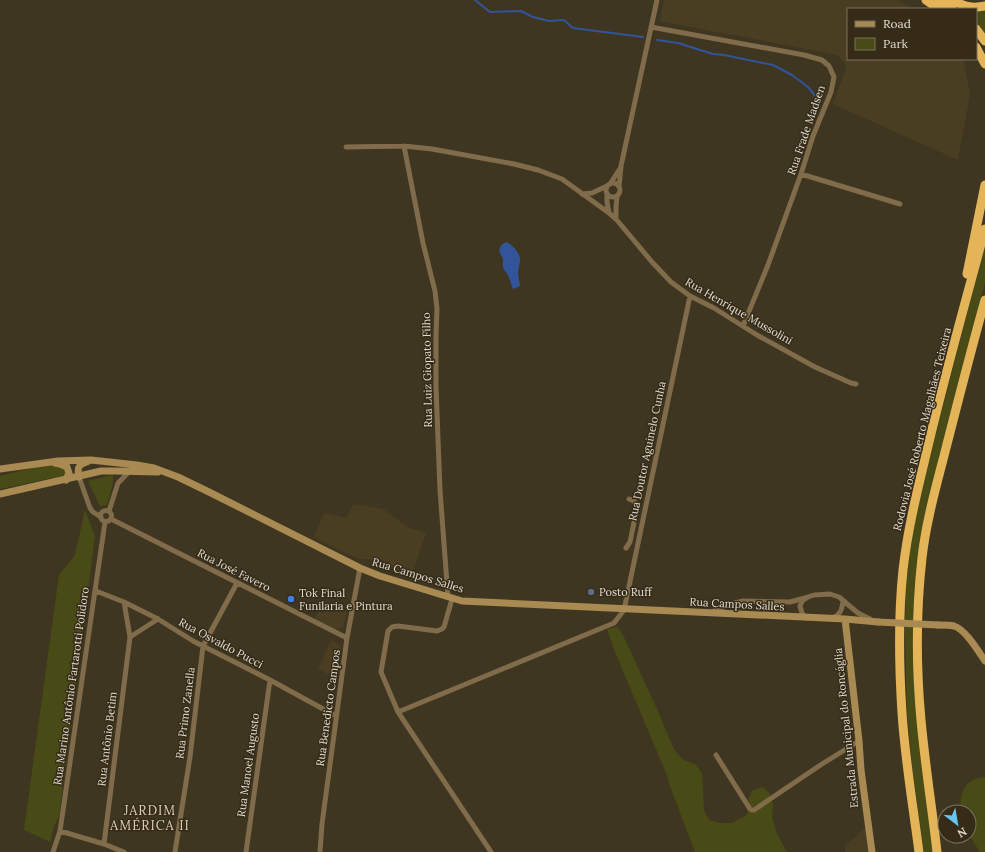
<svg xmlns="http://www.w3.org/2000/svg" width="985" height="852" font-family="Lora,serif">
<rect width="100%" height="100%" fill="#3f3621"/>
<path fill="#4a3e22" d="M 664,0 L 896,0 L 913,9 L 848,9 L 848,59 L 963,59 L 970,94 L 958,160 L 833,104 L 847,66 L 837,55 L 660,21 Z
M 353,504 L 383,509 L 407,527 L 426,533 L 413,571 L 410,574 L 369,559 L 359,559 L 337,549 L 314,537 L 324,513 L 347,518 Z
M 324,603 L 339,610 L 347,611 L 343,627 L 340,629 L 335,630 L 314,619 Z
M 331,640 L 340,645 L 337,662 L 335,662 L 330,675 L 318,669 L 325,654 L 324,654 Z
M 867,826 L 870,852 L 845,852 L 845,846 Z"/>
<path fill="#494b16" d="M 985,9 L 985,34 L 976,23 L 976,10 Z
M 985,246 L 985,283 L 964,361 L 915,604 L 934,852 L 924,852 L 913,773 L 907,714 L 905,632 L 906,581 L 913,531 L 926,471 Z
M 48,464 L 67,468 L 66,475 L 0,489 L 0,476 Z
M 113,475 L 113,483 L 107,505 L 100,506 L 88,481 Z
M 85,510 L 95,536 L 59,816 L 54,826 L 50,842 L 24,830 L 59,575 L 75,555 Z
M 617,627 L 623,635 L 662,720 L 663,724 L 673,747 L 678,755 L 686,761 L 695,764 L 702,773 L 704,811 L 709,820 L 719,823 L 732,823 L 745,816 L 751,808 L 748,799 L 753,790 L 763,787 L 770,794 L 773,806 L 772,817 L 777,834 L 787,852 L 695,852 L 668,781 L 669,780 L 615,652 L 607,629 Z
M 985,777 L 985,852 L 980,852 L 969,835 L 969,812 L 961,812 C 959,799 962,784 975,779 C 978,778 982,778 985,777 Z"/>
<path fill="#32549b" d="M 506,242 C 512,245 520,252 520,260 C 520,264 518,268 518,273 C 518,277 520,282 520,286 L 513,289 L 508,275 L 503,268 L 503,259 L 499,251 L 501,245 Z"/>
<g fill="none" stroke-linecap="round" stroke-linejoin="round">
<path stroke="#32549b" stroke-width="2" d="M 475,0 L 490,12 L 521,11 L 533,17 L 549,21 L 564,20 L 573,28 L 643,37
M 657,40 L 678,43 L 713,54 L 724,55 L 773,65 L 792,75 L 808,87 L 817,98"/>
<path stroke="#806c4a" stroke-width="5" d="M 651,27 L 804,55 L 822,60 L 829,66 L 834,77 L 831,92 L 813,136 L 801,174 L 768,265 L 743,326
M 404,146 L 423,243 L 435,291 L 437,309 L 436,335 L 436,387 L 440,490 L 448,597
M 346,147 L 404,146 L 432,149 L 514,164 L 538,170 L 562,179 L 609,213 L 616,219 L 652,262 L 671,282 L 690,296 L 714,308 L 757,335 L 815,367 L 851,383 L 856,384
M 801,174 L 900,204
M606 190a7 7 0 1 1 14 0a7 7 0 1 1-14 0Z
M 610,184 L 621,167
M 619,187 L 621,166 L 657,0
M 582,194 L 592,193 L 607,186
M 607,196 L 607,202 L 609,213
M 616,219 L 616,207 L 617,196
M 79,477 L 90,508 L 93,512 L 101,517
M100.5 516a5.5 5.5 0 1 1 11 0a5.5 5.5 0 1 1-11 0Z
M 109,511 L 118,483 L 130,471
M 111,519 L 347,638
M 626,548 L 630,542 L 637,508 L 634,501 L 629,499
M 96,591 L 124,602 L 158,619 L 193,641 L 270,680 L 336,716
M 124,602 L 130,637 L 158,619
M 712,612 L 731,604 L 743,601 L 790,602 L 805,598
M 806,618 L 802,613 L 800,606 L 803,600 L 808,597 L 814,595 L 830,594 L 839,597 L 858,613 L 870,619
M 833,618 C 841,614 842,609 843,601
M 398,712 L 381,672 L 388,631 L 392,627 L 398,626 L 437,631 L 442,629 L 444,627 L 452,599
M 716,755 L 750,809 L 752,810 L 754,810 L 822,764 L 859,741
M 60,831 L 104,844 L 124,852
M 104,844 L 130,637
M 53,852 L 60,831 L 105,522
M 175,852 L 190,757 L 203,646 L 237,583
M 246,852 L 270,680
M 320,852 L 322,824 L 347,638 L 360,568
M 491,852 L 398,712 L 614,623 L 624,610 L 690,296"/>
<path stroke="#a88a52" stroke-width="7" d="M 55,463 L 60,464 L 67,467 L 69,473 L 66,480
M 0,469 L 58,461 L 91,460 L 137,465 L 154,468 L 178,477 L 209,492 L 360,568 L 380,576 L 462,601 L 845,619 L 878,622
M 79,477 C 77,468 78,465 87,462
M 0,494 L 101,471 L 115,471 L 158,472
M 845,619 L 859,741 L 861,770 L 872,852
M 938,625 C 943,625 950,625 954,626 C 966,630 978,651 985,661"/>
<path stroke="#e4b459" stroke-width="9" d="M 926,0 L 939,9
M 939,0 L 952,9
M 951,0 C 964,6 971,9 985,6
M 976,29 L 985,41
M 976,47 L 985,64
M 967,274 L 985,185
M 919,852 C 913,806 905,759 902,713 C 899,666 898,617 903,570 C 908,526 919,484 929,442 C 946,371 966,300 985,229
M 937,852 C 932,808 925,764 921,720 C 916,666 916,611 922,558 C 926,522 936,487 945,452 C 958,401 971,350 985,300"/>
<path stroke="#a88a52" stroke-width="7" d="M 878,622 L 938,625"/>
</g>
<circle fill="#5c6f8a" stroke="#352b17" stroke-width="1.5" cx="591" cy="592" r="4"/>
<circle fill="#3f7fe0" stroke="#352b17" stroke-width="1.5" cx="291" cy="599" r="4"/>
<g text-anchor="middle" dominant-baseline="central" stroke-width="3" stroke-linejoin="round" paint-order="stroke">
<g font-size="11" fill="#e1dbcf" stroke="#352b17">
<text transform="translate(806 130) rotate(-71)">Rua Frade Madsen</text>
<text transform="translate(739 311) rotate(30)">Rua Henrique Mussolini</text>
<text transform="translate(427 370) rotate(-91)">Rua Luiz Giopato Filho</text>
<text transform="translate(922 429) rotate(-76)">Rodovia José Roberto Magalhães Teixeira</text>
<text transform="translate(647 451) rotate(-78)">Rua Doutor Aguinelo Cunha</text>
<text transform="translate(234 570) rotate(27)">Rua José Favero</text>
<text transform="translate(418 575) rotate(17)">Rua Campos Salles</text>
<text transform="translate(737 604) rotate(3)">Rua Campos Salles</text>
<text transform="translate(221 643) rotate(28)">Rua Osvaldo Pucci</text>
<text transform="translate(71 686) rotate(-82)">Rua Marino Antônio Fartarotti Polidoro</text>
<text transform="translate(328 708) rotate(-82)">Rua Benedicto Campos</text>
<text transform="translate(185 713) rotate(-83)">Rua Primo Zanella</text>
<text transform="translate(846 728) rotate(-96)">Estrada Municipal do Roncáglia</text>
<text transform="translate(107 739) rotate(-83)">Rua Antônio Betim</text>
<text transform="translate(248 765) rotate(-82)">Rua Manoel Augusto</text>
</g>
<g font-size="11" fill="#e1dbcf" stroke="#352b17" text-anchor="start">
<text x="599" y="592">Posto Ruff</text>
<text x="299" y="593">Tok Final<tspan x="299" dy="13">Funilaria e Pintura</tspan></text>
</g>
<g font-size="13" letter-spacing="1" fill="#dacfb6" stroke="#352b17">
<text x="150" y="810">JARDIM<tspan x="150" dy="15">AMÉRICA II</tspan></text>
</g>
</g>
<rect x="847" y="8" width="130" height="52" fill="#352b17" stroke="#7a7161"/>
<rect x="855" y="21" width="20" height="6" fill="#a88a52" stroke="#7a7161"/>
<text x="883" y="28" font-size="12" fill="#e1dbcf">Road</text>
<rect x="855" y="38" width="20" height="12" fill="#494b16" stroke="#7a7161"/>
<text x="883" y="48" font-size="12" fill="#e1dbcf">Park</text>
<g transform="translate(957 824) rotate(149)"><circle r="19" fill="#352b17" stroke="#7a7161"/>
<path d="M0-3L7 15L0 10L-7 15Z" fill="#65c5ef"/>
<text y="-6" font-size="11" font-weight="bold" text-anchor="middle" fill="#e1dbcf">N</text>
</g>
</svg>
